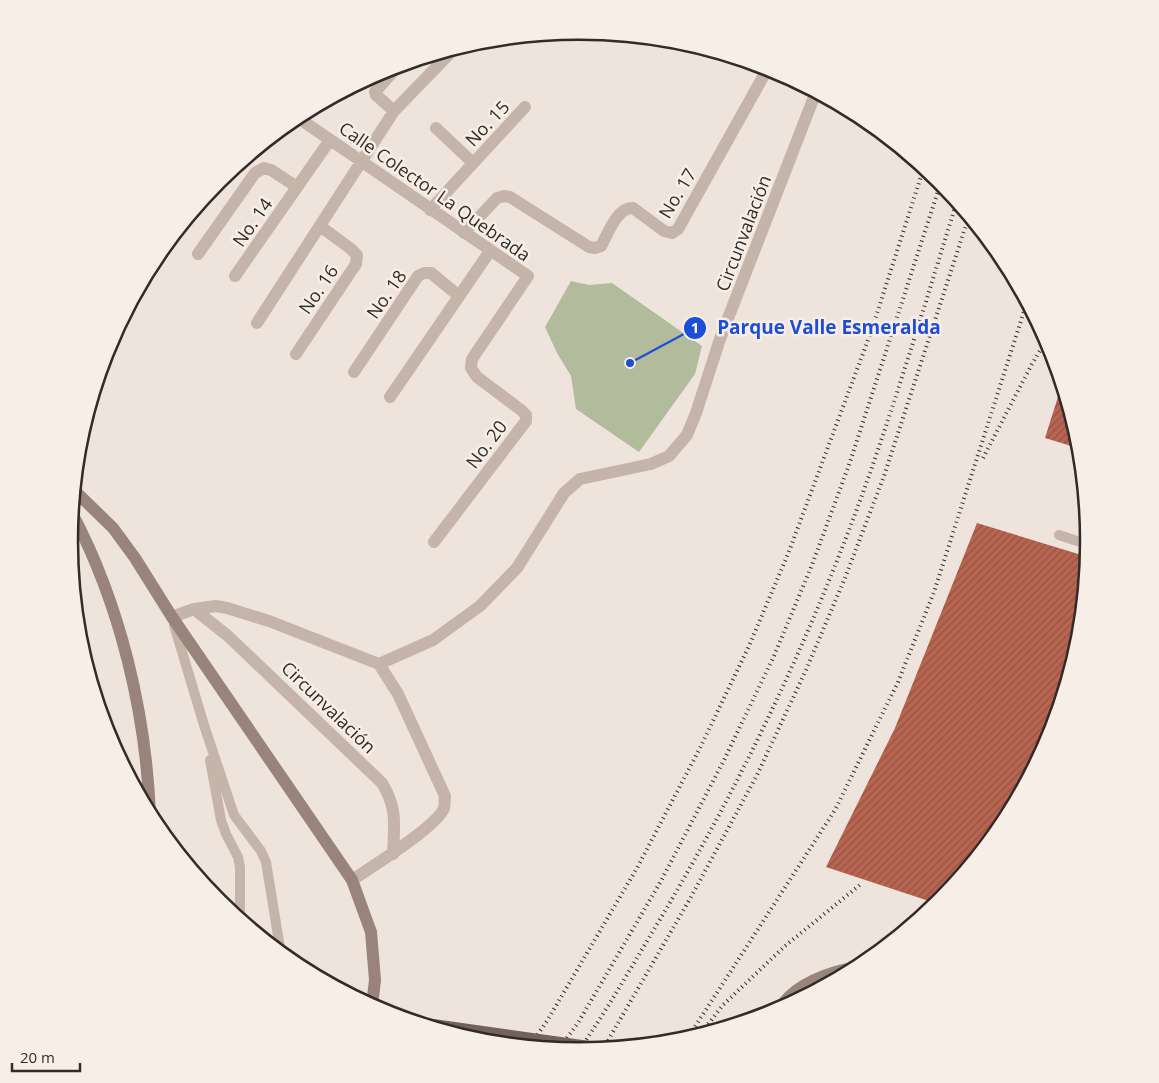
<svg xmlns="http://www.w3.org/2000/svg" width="1159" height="1083" font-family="'Open Sans',sans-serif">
<defs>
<pattern id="building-hatch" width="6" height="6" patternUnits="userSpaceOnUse" patternTransform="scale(1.25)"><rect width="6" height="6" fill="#b76451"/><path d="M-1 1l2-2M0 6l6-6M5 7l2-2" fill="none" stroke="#955343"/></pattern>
</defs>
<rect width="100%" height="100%" fill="#eee4db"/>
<path fill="#b3bb9d" d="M 571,281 L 589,285 L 612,283 L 702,346 L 695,374 L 639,452 L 576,409 L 571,376 L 557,353 L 545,327 Z"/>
<path fill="url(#building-hatch)" d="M 1062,384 L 1080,442 L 1081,449 L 1045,438 Z
M 977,523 L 1088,557 L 1080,641 L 1051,737 L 1004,825 L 938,904 L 826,867 L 895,728 Z"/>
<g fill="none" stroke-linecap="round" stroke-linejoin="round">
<path stroke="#c5b4a9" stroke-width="10" d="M 1059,535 L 1089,545
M 174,625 L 204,725 L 234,815 L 261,851 L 266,862 L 281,954
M 210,760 L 221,820 L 226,834 L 238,857 L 240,867 L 240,920"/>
<path stroke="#c5b4a9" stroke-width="12" d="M 394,111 L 376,95 L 375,92 L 398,66
M 297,117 L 528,276 L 472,359 L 471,368 L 477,377 L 521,410 L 526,415 L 526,421 L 434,542
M 436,128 L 473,163
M 430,210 L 525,107
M 464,233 L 497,198 L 504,196 L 510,197 L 589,247 L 595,248 L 601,246 C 608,234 617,207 633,208 L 664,231 L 672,233 L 678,229 L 768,68
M 198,254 L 255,173 L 264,168 L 271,170 L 297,187
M 235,276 L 330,140
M 257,323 L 394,111 L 454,49
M 296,354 L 356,264 L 357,255 L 351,249 L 320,226
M 354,372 L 418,276 L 424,273 L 431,273 L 459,296
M 390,397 L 490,251
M 194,609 L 228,636 L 382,783 C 398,810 394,824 393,854
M 172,617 L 194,609 L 216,606 L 227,608 L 269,621 L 379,664 L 398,694 L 445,796 C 444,800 445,804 444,808 C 438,826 370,868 352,880
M 379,664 L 433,640 L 480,606 L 517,568 L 564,493 L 580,479 L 651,464 L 669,456 L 687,435 L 696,413 L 720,339 L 816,92"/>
<path stroke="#98847b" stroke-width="12" d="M 74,490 L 113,528 L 135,558 L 172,617 L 352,880 L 371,932 L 375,980 L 372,1006
M 72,513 C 120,604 146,712 150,815
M 775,1013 C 781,1007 785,1000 791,995 C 809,979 837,970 860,967"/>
<path stroke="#332b28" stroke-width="4" stroke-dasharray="1 4" stroke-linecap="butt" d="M 983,458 L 1032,364 L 1047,339
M 699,1036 L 723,1005 L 785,946 L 861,884
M 687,1039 L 835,810 L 898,682 L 934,592 L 1027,302
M 529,1047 L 547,1021 L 637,868 L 700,748 L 749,646 L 788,554 L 871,332 L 924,167
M 603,1049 L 691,897 L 757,775 L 806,670 L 845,578 L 884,476 L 969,216
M 558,1050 L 578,1023 L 661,881 L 724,760 L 774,656 L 812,565 L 850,462 L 941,182
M 578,1052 C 604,1014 627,975 650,936 C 739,789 814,632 871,470 C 902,381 929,291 957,201"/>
<path stroke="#73625b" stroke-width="12" d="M 419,1023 L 603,1049"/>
</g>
<g text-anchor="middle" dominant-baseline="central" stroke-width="5" stroke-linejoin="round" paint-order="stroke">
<g font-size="18" fill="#332b28" stroke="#f7efe7">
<text transform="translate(487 123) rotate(-47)">No. 15</text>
<text transform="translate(435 191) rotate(35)">Calle Colector La Quebrada</text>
<text transform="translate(677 193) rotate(-59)">No. 17</text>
<text transform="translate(252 222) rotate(-55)">No. 14</text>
<text transform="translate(743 233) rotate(-69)">Circunvalación</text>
<text transform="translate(318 289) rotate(-56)">No. 16</text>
<text transform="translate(386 294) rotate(-55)">No. 18</text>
<text transform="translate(486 444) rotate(-53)">No. 20</text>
<text transform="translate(329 707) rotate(44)">Circunvalación</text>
</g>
</g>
<path d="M0 0H1159V1083H0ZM78 541a501 501 0 1 1 1002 0a501 501 0 1 1-1002 0Z" fill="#f7efe7" fill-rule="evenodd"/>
<path fill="none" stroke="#332b28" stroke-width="2.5" d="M78 541a501 501 0 1 1 1002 0a501 501 0 1 1-1002 0Z"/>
<path fill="none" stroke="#1d4ed8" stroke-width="2" d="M630 363L695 328"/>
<g fill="#1d4ed8" stroke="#f7efe7" stroke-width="2">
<circle cx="630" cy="363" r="5"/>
<circle cx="695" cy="328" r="12"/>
</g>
<g font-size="15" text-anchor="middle" font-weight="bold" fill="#fff">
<text x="695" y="333">1</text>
</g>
<g font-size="19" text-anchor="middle" font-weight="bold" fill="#1d4ed8" stroke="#f7efe7" stroke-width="5" stroke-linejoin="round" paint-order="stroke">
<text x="829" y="334">Parque Valle Esmeralda</text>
</g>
<path d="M12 1063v8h68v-8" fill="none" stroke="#332b28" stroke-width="2.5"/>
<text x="20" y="1063" font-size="15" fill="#332b28" stroke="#f7efe7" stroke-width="4" paint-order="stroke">20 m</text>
</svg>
